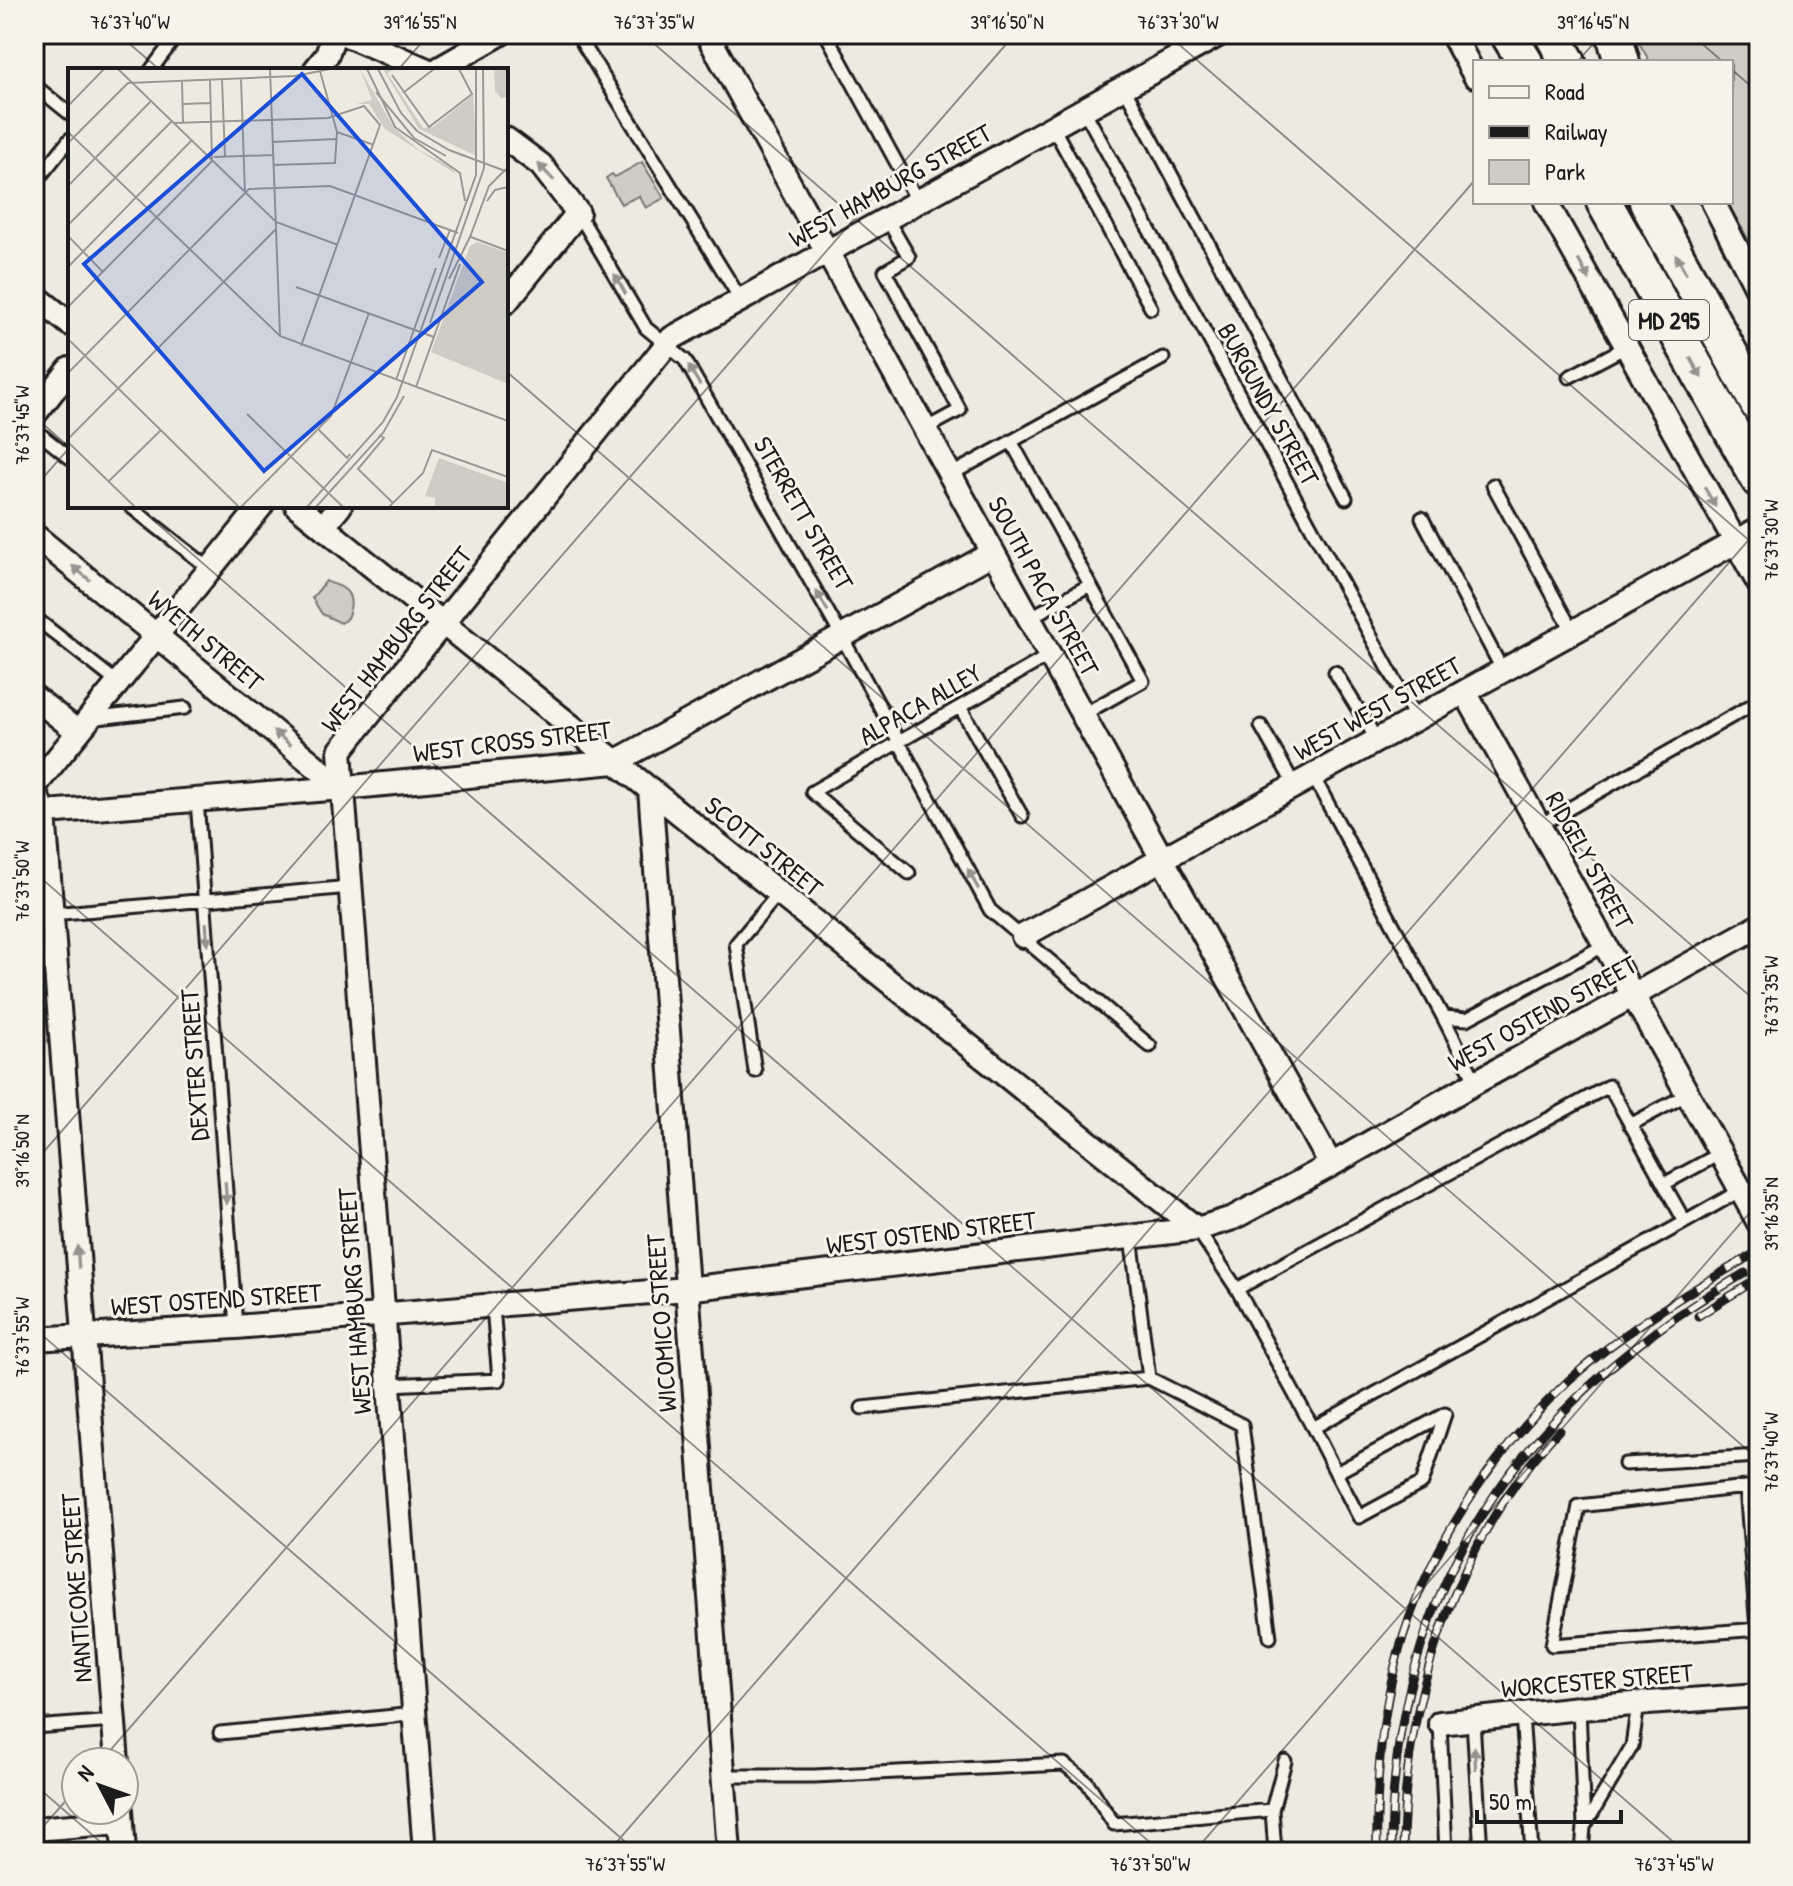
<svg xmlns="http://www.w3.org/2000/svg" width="1793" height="1886" font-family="'Patrick Hand',sans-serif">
<rect width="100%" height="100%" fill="#eeeae0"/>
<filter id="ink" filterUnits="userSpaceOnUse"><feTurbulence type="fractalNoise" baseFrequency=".0125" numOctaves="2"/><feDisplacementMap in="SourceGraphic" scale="16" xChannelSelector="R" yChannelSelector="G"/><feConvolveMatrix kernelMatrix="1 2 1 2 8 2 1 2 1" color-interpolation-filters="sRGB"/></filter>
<g filter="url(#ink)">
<path fill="#cfccc3" stroke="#767470" stroke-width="2" d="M 1634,34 L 1759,34 L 1759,258 L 1727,202 L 1731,202 L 1731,62 L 1650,62 Z
M 642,162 L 664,198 L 646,208 L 639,196 L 621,204 L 606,178 L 612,174 L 615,177 Z
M 326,581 C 331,584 339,585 344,589 C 355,597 351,618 341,623 L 322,614 L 312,598 Z"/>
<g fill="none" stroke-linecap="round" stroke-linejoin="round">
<defs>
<path id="service" d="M 577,34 L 741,300
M 826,34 L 918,202
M 151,70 L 178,34
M 34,85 L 70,114
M 1124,87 L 1346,498
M 1084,110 L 1416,719
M 1053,127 L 1151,308
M 34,184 L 70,139
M 578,213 L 646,328 L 685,360 L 842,637 L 990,910 L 1150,1046
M 887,219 L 909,257 L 885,271 L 960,410 L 925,429
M 1569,377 L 1626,347
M 34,429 L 70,458
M 1011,441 L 1143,681 L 1082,715
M 950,475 L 1163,358
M 1493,485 L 1573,632
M 130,506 L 210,569
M 1422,518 L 1503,671
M 34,617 L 118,683
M 1029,618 L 1090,585
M 1335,672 L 1377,740
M 960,707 L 1022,816
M 89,719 L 185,708
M 1261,726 L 1295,786
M 1313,776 L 1443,1017
M 197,800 L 236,1327
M 1538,826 L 1759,701
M 909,873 L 812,792 L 1050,655
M 52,914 L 350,887
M 34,923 L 52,922
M 755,1071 L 736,944 L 779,893
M 1476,1082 L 1443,1017 L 1467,1019 L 1605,945
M 1630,1125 L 1688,1094
M 1664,1184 L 1721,1153
M 1685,1222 L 1741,1190
M 1197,1229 L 1237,1289 L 1313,1428 L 1685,1222 L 1609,1086 L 1237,1289
M 1149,1378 L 1242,1425 L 1270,1637
M 389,1385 L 499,1380 L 493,1306
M 862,1408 L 1149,1378 L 1131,1237
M 1313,1428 L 1336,1473 L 1445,1414 L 1422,1483 L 1359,1517 L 1336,1473
M 1625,1464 L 1759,1456
M 1757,1629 L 1746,1487 L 1579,1506 L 1552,1645 L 1759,1629
M 1579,1708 L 1584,1826
M 1522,1715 L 1532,1852
M 1473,1720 L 1481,1852
M 1440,1723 L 1446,1852
M 34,1727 L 114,1721
M 220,1733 L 415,1714
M 723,1776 L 814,1776 L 1064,1764 L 1087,1782 L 1114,1824 L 1272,1810
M 1275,1852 L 1272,1810 L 1285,1761
M 1582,1852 L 1584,1827 L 1632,1746 L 1638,1704"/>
<path id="minor" d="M 344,34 L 427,70
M 707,34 L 1331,1165
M 1452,34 L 1475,76
M 315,70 L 327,55 L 334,34
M 437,70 L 500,34
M 506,139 L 541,165 L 578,213 L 506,302
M 1546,202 L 1759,584
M 1713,202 L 1759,292
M 34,295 L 70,324
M 34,415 L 70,369
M 297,506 L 1197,1229
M 323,527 L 340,506
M 34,535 L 342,788
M 1465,692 L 1759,1223
M 34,697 L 78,732
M 34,787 L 261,506
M 650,789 L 729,1852
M 34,790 L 44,813 L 117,1762
M 34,813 L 342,788 L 615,762 L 993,553
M 1023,936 L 1759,529
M 34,1339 L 236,1327 L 686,1289 L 1197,1229 L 1233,1218 L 1331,1165 L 1476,1082 L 1759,926
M 1440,1723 L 1579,1708 L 1759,1695
M 121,1810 L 124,1852
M 34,1829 L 122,1822
M 425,1852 L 340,751 L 672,338 L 1220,34"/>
<path id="primary" d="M 1508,34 L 1525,62
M 1552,34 L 1568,62
M 1614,34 L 1622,62
M 1604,202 L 1759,480
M 1647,202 L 1759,406"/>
</defs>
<use href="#service" stroke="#1c1c1c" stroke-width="17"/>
<use href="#minor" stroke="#1c1c1c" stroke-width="28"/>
<use href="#primary" stroke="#1c1c1c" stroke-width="40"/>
<use href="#service" stroke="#f7f3e8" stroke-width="11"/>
<use href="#minor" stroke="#f7f3e8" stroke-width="22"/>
<use href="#primary" stroke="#f7f3e8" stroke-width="34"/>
<defs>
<path id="rail" d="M 1698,1316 L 1759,1278
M 1377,1852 C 1374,1707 1400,1595 1485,1476 C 1510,1442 1538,1409 1569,1380 C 1626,1329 1693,1289 1759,1251
M 1391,1852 C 1392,1584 1519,1405 1745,1273
M 1403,1852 C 1403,1700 1455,1543 1559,1430"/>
</defs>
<use href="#rail" stroke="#1c1c1c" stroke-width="9"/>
<use href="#rail" stroke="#f7f3e8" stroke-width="6" stroke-dasharray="18" stroke-linecap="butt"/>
</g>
<defs><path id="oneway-solid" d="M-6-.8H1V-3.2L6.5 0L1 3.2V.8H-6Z" transform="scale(2)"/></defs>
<g fill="#94928c">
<use href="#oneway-solid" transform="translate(546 172) rotate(-133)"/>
<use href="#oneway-solid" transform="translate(1681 264) rotate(-119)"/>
<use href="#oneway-solid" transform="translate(1584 270) rotate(61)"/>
<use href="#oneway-solid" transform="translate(620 284) rotate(-120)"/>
<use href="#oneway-solid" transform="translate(1696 368) rotate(61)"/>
<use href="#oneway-solid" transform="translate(694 375) rotate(-120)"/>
<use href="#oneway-solid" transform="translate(1710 497) rotate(61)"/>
<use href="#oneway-solid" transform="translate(81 573) rotate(-141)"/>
<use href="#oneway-solid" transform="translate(822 601) rotate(-120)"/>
<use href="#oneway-solid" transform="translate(282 738) rotate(-140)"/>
<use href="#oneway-solid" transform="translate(973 879) rotate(-118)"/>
<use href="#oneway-solid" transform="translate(207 934) rotate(86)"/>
<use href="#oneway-solid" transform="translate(226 1193) rotate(86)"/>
<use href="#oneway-solid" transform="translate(78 1257) rotate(-94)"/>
<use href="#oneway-solid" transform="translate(1475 1758) rotate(-93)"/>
</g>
</g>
<path fill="none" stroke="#1c1c1c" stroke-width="2" stroke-opacity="0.45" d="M 118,34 L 160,70M 643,34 L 1759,1004M 1167,34 L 1759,549M 1691,34 L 1723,62M 1577,62 L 1602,34M 1731,69 L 1759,93M 398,70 L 429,34M 506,371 L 1759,1460M 34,416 L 70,448M 34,488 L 70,447M 137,506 L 1685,1852M 34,872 L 1161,1852M 34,1163 L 1015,34M 34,1328 L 637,1852M 100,1762 L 1475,180M 34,1784 L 112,1852M 34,1837 L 76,1789M 608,1852 L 1759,528M 1194,1852 L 1759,1202"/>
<g text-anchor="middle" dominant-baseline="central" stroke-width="6" stroke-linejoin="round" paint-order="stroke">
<rect fill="#f7f3e8" stroke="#5e5c59" stroke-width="2" x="1629" y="300" width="80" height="40" rx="6"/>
<g font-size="24" font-weight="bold" fill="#1c1c1c">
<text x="1669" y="320">MD 295</text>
</g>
<g font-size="26" fill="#1c1c1c" stroke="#f7f3e8">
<text transform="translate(890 185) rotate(-29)">WEST HAMBURG STREET</text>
<text transform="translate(1269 404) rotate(61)">BURGUNDY STREET</text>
<text transform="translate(804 513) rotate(60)">STERRETT STREET</text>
<text transform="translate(1044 586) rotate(61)">SOUTH PACA STREET</text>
<text transform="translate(396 639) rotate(-52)">WEST HAMBURG STREET</text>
<text transform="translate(206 640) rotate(40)">WYETH STREET</text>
<text transform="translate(920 704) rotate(-30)">ALPACA ALLEY</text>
<text transform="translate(1377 708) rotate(-29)">WEST WEST STREET</text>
<text transform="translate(512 741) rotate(-7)">WEST CROSS STREET</text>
<text transform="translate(764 846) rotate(39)">SCOTT STREET</text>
<text transform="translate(1590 860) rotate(61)">RIDGELY STREET</text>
<text transform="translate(1542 1013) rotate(-29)">WEST OSTEND STREET</text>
<text transform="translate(194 1065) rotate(-94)">DEXTER STREET</text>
<text transform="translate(931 1232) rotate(-7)">WEST OSTEND STREET</text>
<text transform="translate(216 1299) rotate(-4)">WEST OSTEND STREET</text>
<text transform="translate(354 1301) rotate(-94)">WEST HAMBURG STREET</text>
<text transform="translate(661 1323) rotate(-94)">WICOMICO STREET</text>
<text transform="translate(76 1588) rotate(-94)">NANTICOKE STREET</text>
<text transform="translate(1597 1680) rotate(-5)">WORCESTER STREET</text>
</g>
</g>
<g transform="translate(68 68)">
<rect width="440" height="440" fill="#eeeae0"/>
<path d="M 292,1 L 326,60 L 351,82 L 382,98 L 388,106 L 317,61 L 301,36 L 289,36 L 304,32 ZM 315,1 L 328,1 L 319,5 L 355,60 L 365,59 L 405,27 L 409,88 L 351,61 ZM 426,1 L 440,1 L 440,29 L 433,30 L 427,23 ZM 409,174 L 440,185 L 440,316 L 363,284 L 402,178 ZM 371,390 L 440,415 L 440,439 L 367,439 L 367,430 L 357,428 Z" fill="#cfccc3"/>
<path fill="none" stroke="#9a9892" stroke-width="2" d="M 50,1 L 208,154 L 270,177M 202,1 L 212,267M 299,1 L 327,59 L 392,105 L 397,133M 310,1 L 333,45 L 349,63 L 381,82 L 440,104M 252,3 L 269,64 L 306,77M 324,7 L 361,59 L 404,26 L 391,1M 173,11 L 177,125M 154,12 L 157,89M 114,14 L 115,55M 308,24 L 346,70 L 378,88M 335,25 L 366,1M 115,36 L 143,35M 0,38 L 36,1M 106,55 L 260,50 L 296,38 L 312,57 L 233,278M 0,64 L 212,268 L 440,353M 204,74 L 268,71M 0,75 L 60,15 L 227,8 L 262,1M 146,89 L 205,87M 205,97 L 267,95 L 269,64M 0,118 L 83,33M 419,133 L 427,122 L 440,119M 0,157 L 104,53M 0,168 L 35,204M 402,169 L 421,118 L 438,101M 403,169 L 440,183M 371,190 L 382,162M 0,199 L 123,73M 381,211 L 402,169M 228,219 L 366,269M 0,239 L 144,93 L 142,12M 362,255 L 416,100 L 415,1M 0,271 L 171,439M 0,305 L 181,121 L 262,118 L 390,165M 328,312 L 368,200M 348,319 L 392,196M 179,346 L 275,439M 250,361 L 279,390 L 282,386M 311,367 L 316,370 L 290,401 L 325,435M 0,371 L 208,161M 0,374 L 67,439M 40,414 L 93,362M 173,439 L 263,348 L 301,245M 239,439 L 315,354 L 329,329 L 408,107 L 408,1M 248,439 L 315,365 L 336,328M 321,439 L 355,405 L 364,382 L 440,409"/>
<path fill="#1d4ed8" fill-opacity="0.15" stroke="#1d4ed8" stroke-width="4" d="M 234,6 L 414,214 L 196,403 L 16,196 Z"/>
<rect width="440" height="440" fill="none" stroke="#1c1c1c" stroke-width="4"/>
</g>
<rect width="1793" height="1886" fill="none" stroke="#f7f3e8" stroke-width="88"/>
<rect x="1473" y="60" width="260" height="144" fill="#f7f3e8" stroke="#9f9d96" stroke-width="2"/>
<rect x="1489" y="86" width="40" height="12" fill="#f7f3e8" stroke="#9f9d96" stroke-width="2"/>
<text x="1545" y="100" font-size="24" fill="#1c1c1c">Road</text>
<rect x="1489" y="126" width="40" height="12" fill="#1c1c1c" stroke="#9f9d96" stroke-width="2"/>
<text x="1545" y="140" font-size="24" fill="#1c1c1c">Railway</text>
<rect x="1489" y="160" width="40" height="24" fill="#cfccc3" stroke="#9f9d96" stroke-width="2"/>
<text x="1545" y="180" font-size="24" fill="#1c1c1c">Park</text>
<g transform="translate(100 1786) rotate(311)"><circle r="38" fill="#f7f3e8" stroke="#9f9d96" stroke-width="2"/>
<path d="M0-6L14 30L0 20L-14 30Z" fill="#1c1c1c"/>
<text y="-12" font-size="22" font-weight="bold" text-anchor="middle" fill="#1c1c1c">N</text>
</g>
<path d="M1477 1810v12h144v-12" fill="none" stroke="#1c1c1c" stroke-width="4"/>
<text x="1489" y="1810" font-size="24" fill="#1c1c1c" stroke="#f7f3e8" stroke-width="6" paint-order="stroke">50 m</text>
<rect x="44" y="44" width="1705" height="1798" fill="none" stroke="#1c1c1c" stroke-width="3"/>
<g font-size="20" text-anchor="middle" fill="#1c1c1c">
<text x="130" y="29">76°37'40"W</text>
<text x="420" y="29">39°16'55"N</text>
<text x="654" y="29">76°37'35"W</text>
<text x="1007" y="29">39°16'50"N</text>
<text x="1178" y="29">76°37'30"W</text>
<text x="1593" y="29">39°16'45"N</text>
<text transform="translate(22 425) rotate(-90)" y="7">76°37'45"W</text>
<text transform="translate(1771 540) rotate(-90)" y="7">76°37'30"W</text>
<text transform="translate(22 881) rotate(-90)" y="7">76°37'50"W</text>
<text transform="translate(1771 996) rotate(-90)" y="7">76°37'35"W</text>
<text transform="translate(22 1151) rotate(-90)" y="7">39°16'50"N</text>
<text transform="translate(1771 1214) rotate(-90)" y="7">39°16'35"N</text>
<text transform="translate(22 1337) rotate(-90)" y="7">76°37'55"W</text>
<text transform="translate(1771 1452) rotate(-90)" y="7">76°37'40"W</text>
<text x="625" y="1871">76°37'55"W</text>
<text x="1150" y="1871">76°37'50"W</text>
<text x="1674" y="1871">76°37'45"W</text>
</g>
</svg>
